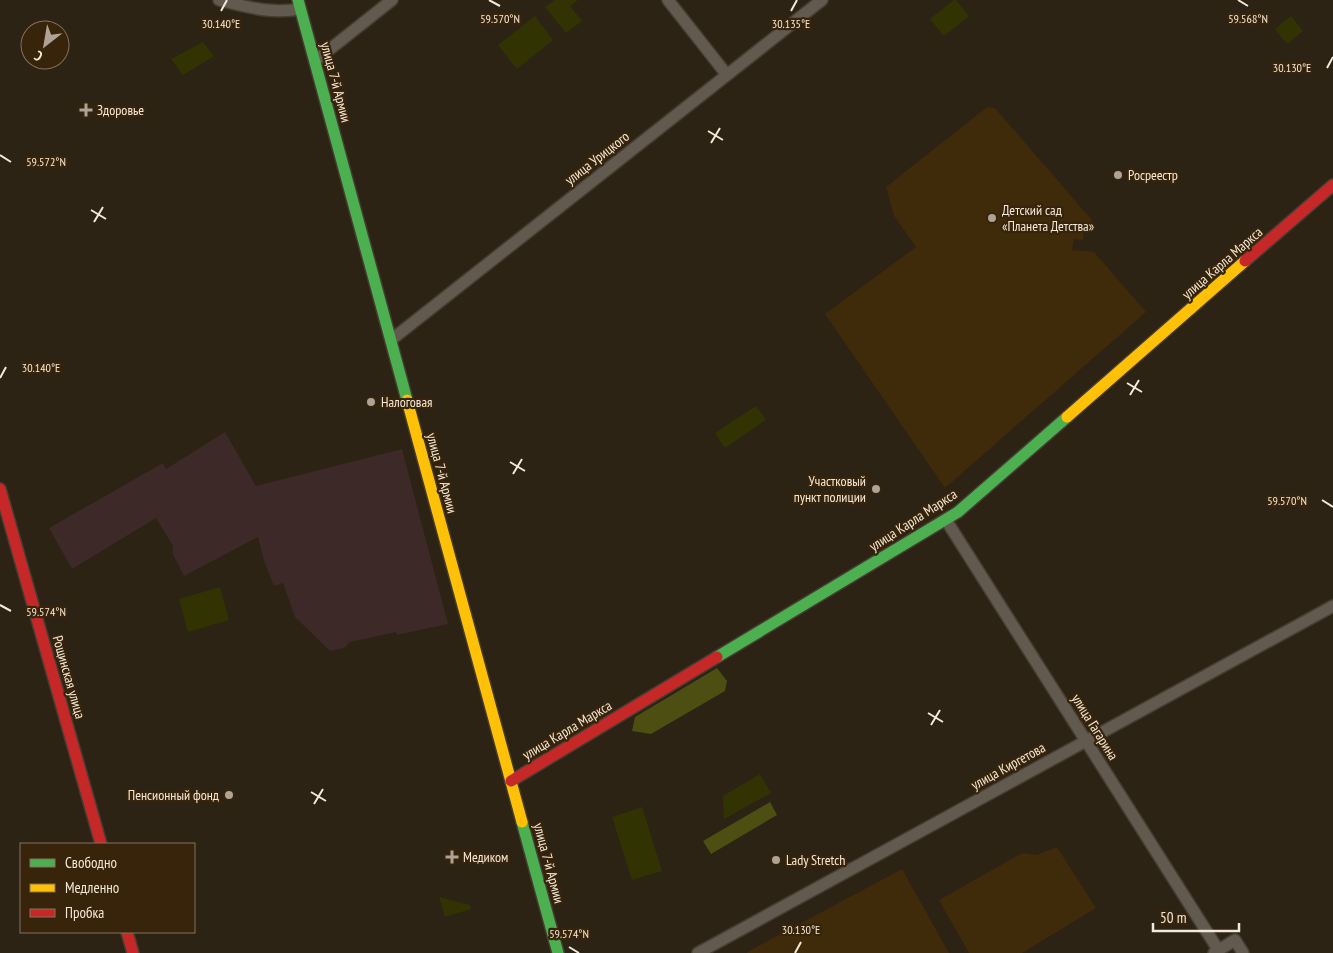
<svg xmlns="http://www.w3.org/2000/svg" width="1333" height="953" font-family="'PT Sans Narrow',sans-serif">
<rect width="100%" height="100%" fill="#2c2314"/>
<path fill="#3f2a0a" d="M 987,107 L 995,108 L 1092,220 L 1084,230 L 1083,240 L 1074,239 L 1072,250 L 1094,252 L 1146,312 L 945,488 L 825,314 L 916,247 L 894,216 L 886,187 Z
M 1057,847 L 1096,908 L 1022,953 L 969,953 L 939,900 L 1022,853 L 1037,855 Z
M 902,869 L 949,953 L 746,953 L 762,944 Z"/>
<path fill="#3c2928" d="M 225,432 L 256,486 L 402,449 L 448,624 L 397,635 L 396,632 L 350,642 L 344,648 L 330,651 L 295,617 L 283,583 L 274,586 L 264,561 L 258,537 L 184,576 L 173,554 L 173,546 L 156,518 L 72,569 L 49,528 L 163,463 L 166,469 Z"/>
<path fill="#323303" d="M 555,0 L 578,0 L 570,6 L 582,21 L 566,33 L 545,7 Z
M 954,0 L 956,0 L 969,16 L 944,36 L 930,19 Z
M 535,16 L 553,40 L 517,69 L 498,45 Z
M 1291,16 L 1303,31 L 1287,44 L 1275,29 Z
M 203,42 L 214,56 L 183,75 L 171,59 Z
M 756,406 L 766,420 L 725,448 L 715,433 Z
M 220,587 L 229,620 L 188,632 L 179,599 Z
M 760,774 L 771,793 L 724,819 L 723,796 Z
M 642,807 L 662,871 L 632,880 L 612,817 Z
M 439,897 L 470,905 L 471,909 L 445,917 Z"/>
<path fill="#4c4e12" d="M 717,668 L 727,681 L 725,691 L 651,734 L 632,731 L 635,717 Z
M 770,802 L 777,815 L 711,854 L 703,841 Z"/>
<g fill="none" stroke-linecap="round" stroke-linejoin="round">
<defs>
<path id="street" d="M 219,0 C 247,7 270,14 300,9
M 668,0 L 727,75
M 315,61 L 392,0
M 391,340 L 822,0
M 946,520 L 1219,951
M 698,953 L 1333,606
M 1214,953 L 1235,940 L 1243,953"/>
<path id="fast" d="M 298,0 L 407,400
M 717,657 L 958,512 L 1067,417
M 522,822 L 558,953"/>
<path id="slow" d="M 407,400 L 522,822
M 1067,417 L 1245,261"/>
<path id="jam" d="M 1245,261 L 1333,185
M 0,489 L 101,844
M 511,781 L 717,657
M 127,932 L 133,953"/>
</defs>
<use href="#street" stroke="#453d33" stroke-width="14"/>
<use href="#fast" stroke="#453d33" stroke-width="14"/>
<use href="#slow" stroke="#453d33" stroke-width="14"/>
<use href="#jam" stroke="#453d33" stroke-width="14"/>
<use href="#street" stroke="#62594f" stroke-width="11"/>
<use href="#fast" stroke="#4caf50" stroke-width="11"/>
<use href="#slow" stroke="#ffc107" stroke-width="11"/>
<use href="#jam" stroke="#c62828" stroke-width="11"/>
</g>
<path fill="none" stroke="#f4e8d9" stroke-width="2" d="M 489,0 L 500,6M 1238,0 L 1248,6M 221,11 L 227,0M 791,11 L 797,0M 1327,68 L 1333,57M 708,131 L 723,140M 711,143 L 720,128M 0,155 L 11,162M 91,210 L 106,219M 94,222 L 103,207M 0,378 L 6,367M 1127,383 L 1142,392M 1130,395 L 1139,380M 510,462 L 525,471M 513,474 L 522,459M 1322,500 L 1333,507M 0,605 L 11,611M 928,713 L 943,722M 931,725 L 940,710M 311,792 L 326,801M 314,804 L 323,789M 569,947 L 579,953M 795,953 L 801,942"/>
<g fill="#aea394" stroke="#37240a" stroke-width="2">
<path d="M83.5 102.5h5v5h5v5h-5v5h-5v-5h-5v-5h5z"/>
<circle cx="1118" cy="175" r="5"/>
<circle cx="992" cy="218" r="5"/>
<circle cx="371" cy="402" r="5"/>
<circle cx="876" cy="489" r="5"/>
<circle cx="229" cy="795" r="5"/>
<path d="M449.5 849.5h5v5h5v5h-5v5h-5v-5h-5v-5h5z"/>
<circle cx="776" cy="860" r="5"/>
</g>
<g text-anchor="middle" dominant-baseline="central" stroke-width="4.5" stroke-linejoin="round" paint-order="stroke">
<g font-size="14" fill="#f4e8d9" stroke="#37240a">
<text transform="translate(336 82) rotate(75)">улица 7-й Армии</text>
<text transform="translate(597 158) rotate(-38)">улица Урицкого</text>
<text transform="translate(1222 263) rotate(-41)">улица Карла Маркса</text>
<text transform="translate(442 473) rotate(75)">улица 7-й Армии</text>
<text transform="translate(913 520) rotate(-33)">улица Карла Маркса</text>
<text transform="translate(69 677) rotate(74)">Рощинская улица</text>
<text transform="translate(1095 727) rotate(58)">улица Гагарина</text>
<text transform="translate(567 730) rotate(-31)">улица Карла Маркса</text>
<text transform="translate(1008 766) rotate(-29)">улица Киргетова</text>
<text transform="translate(549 863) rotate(75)">улица 7-й Армии</text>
</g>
<g font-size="14" fill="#f4e8d9" stroke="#37240a" text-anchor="start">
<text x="97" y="110">Здоровье</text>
<text x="1128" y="175">Росреестр</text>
<text x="1002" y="210">Детский сад<tspan x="1002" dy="16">«Планета Детства»</tspan></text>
<text x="381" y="402">Налоговая</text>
<text x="866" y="481" text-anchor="end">Участковый<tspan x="866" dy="16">пункт полиции</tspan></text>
<text x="219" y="795" text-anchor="end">Пенсионный фонд</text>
<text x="463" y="857">Медиком</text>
<text x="786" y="860">Lady Stretch</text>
</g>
</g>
<g font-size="12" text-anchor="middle" fill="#f4e8d9" stroke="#37240a" stroke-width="4.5" stroke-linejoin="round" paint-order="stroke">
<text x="500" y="23">59.570°N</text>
<text x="1248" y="23">59.568°N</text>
<text x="221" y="28">30.140°E</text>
<text x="791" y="28">30.135°E</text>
<text x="1292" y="72">30.130°E</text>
<text x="46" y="166">59.572°N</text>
<text x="41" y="372">30.140°E</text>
<text x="1287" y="505">59.570°N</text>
<text x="46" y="616">59.574°N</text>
<text x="801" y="934">30.130°E</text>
<text x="569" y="938">59.574°N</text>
</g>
<rect x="20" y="843" width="175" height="90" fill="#37240a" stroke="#83725d"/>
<rect x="30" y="859" width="25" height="8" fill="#4caf50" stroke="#83725d"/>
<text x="65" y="868" font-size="15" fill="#f4e8d9">Свободно</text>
<rect x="30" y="884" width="25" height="8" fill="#ffc107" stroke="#83725d"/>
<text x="65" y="893" font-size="15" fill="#f4e8d9">Медленно</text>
<rect x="30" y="909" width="25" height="8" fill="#c62828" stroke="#83725d"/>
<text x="65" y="918" font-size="15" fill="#f4e8d9">Пробка</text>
<g transform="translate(45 45) rotate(211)"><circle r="24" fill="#37240a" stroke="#83725d"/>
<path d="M0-4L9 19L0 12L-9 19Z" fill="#aea394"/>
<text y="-8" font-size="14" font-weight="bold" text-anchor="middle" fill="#f4e8d9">С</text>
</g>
<path d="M1153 923v8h86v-8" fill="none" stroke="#f4e8d9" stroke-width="2.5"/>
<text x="1160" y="923" font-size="15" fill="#f4e8d9" stroke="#37240a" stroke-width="4" paint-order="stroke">50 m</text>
</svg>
